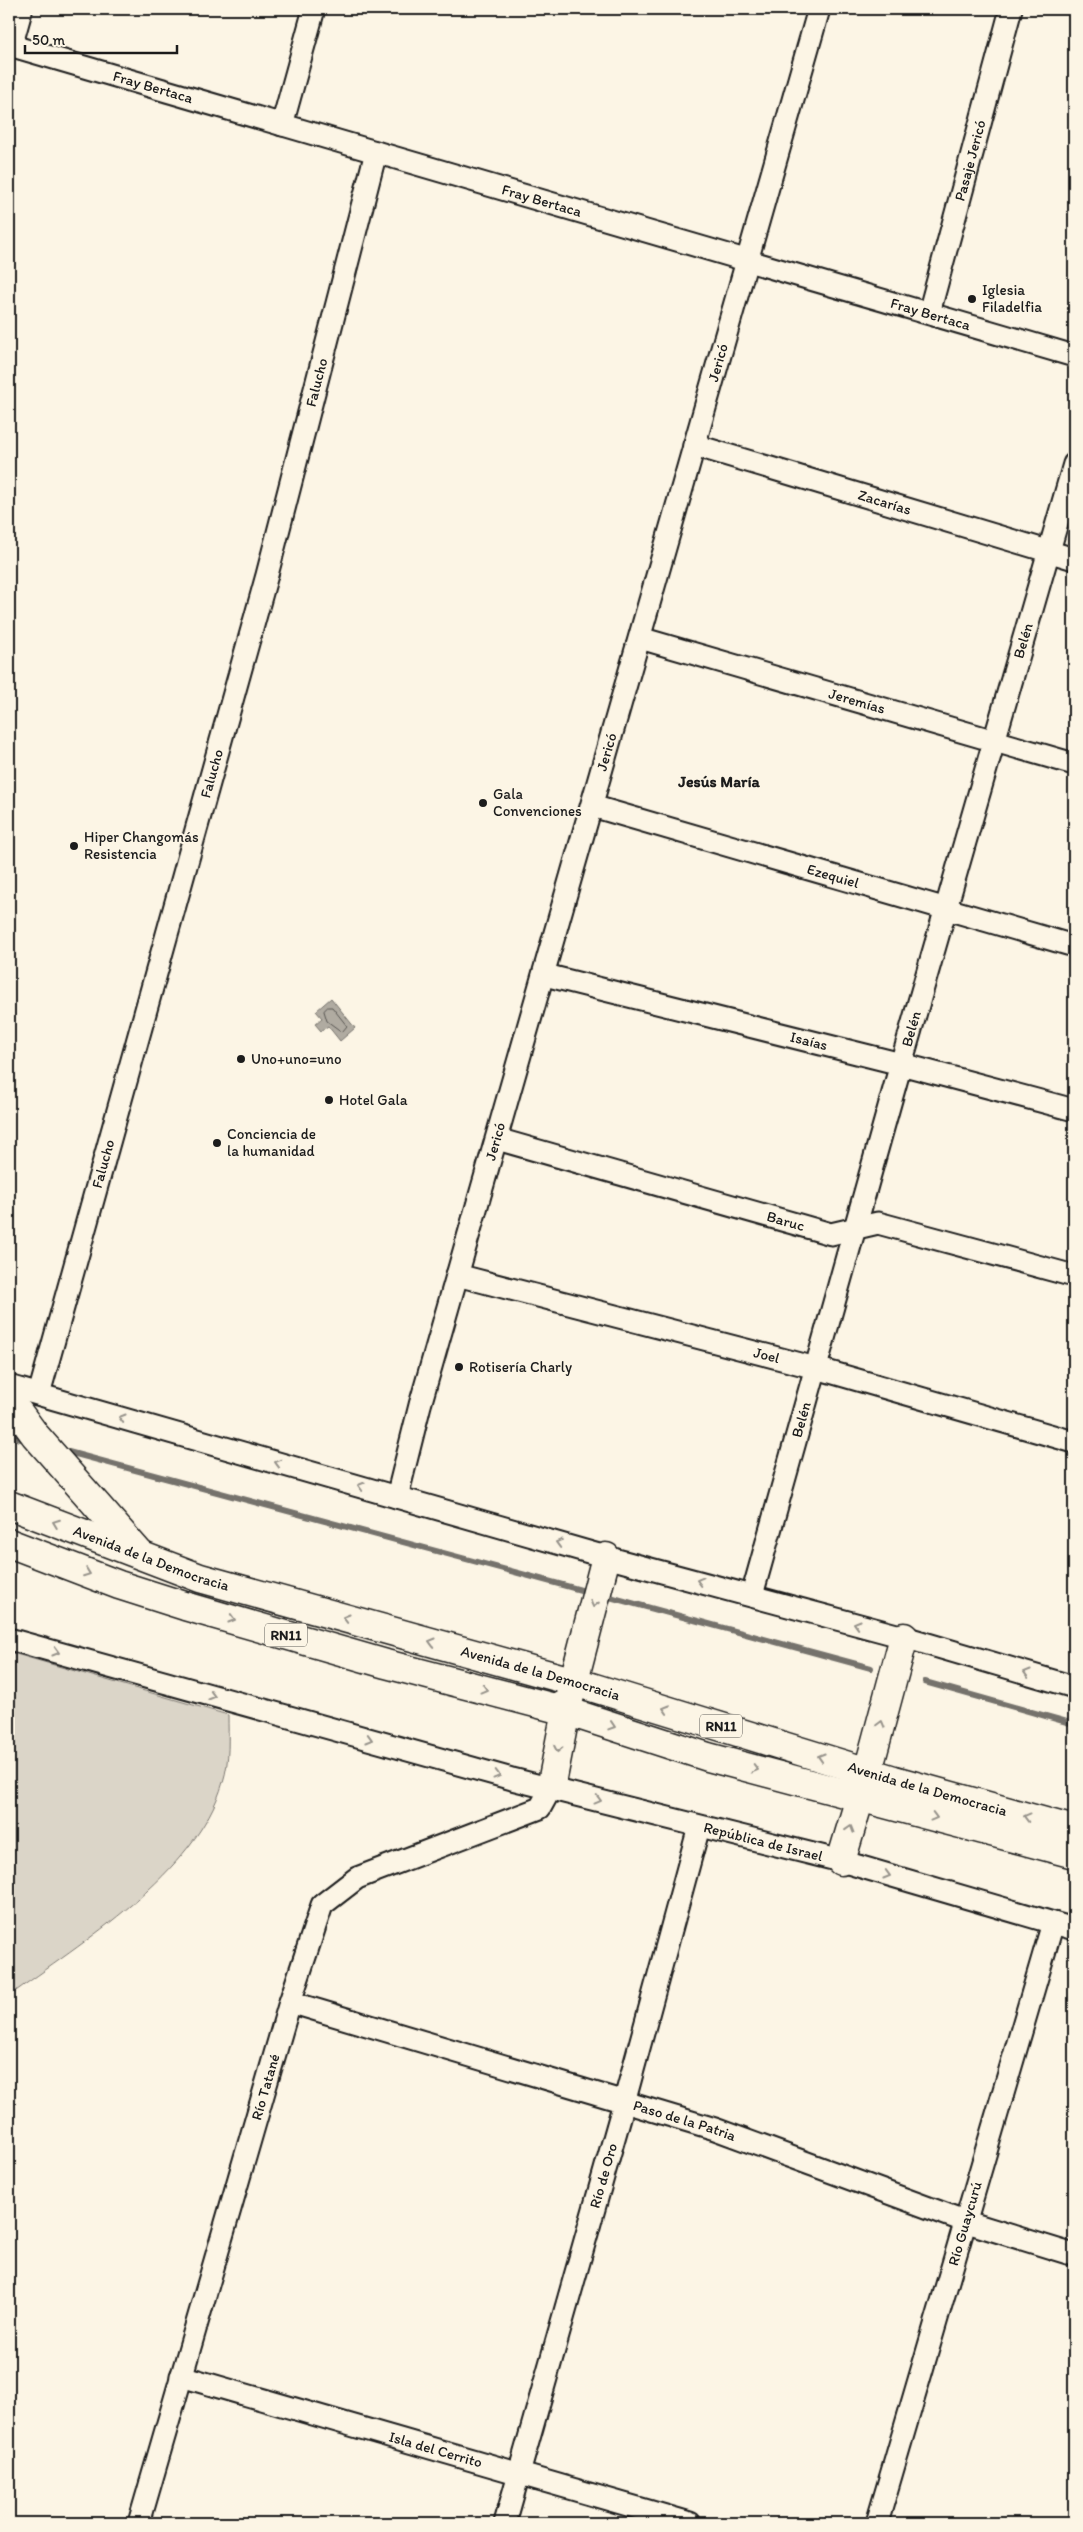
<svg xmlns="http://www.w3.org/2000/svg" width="1083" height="2532" font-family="Itim,sans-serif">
<rect width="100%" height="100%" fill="#fcf5e5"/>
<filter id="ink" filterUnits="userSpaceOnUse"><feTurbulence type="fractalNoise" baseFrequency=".02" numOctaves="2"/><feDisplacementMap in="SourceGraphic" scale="10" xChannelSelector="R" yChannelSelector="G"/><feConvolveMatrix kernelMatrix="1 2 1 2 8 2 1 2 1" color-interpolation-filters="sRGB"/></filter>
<g filter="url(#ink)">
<path fill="#dbd5c8" stroke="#7c7872" d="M 9,1652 L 228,1715 C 228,1737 230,1760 223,1782 C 197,1873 81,1943 9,1996 Z"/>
<path fill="#b0aba1" stroke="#75726c" d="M 331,998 L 355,1028 L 340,1041 L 328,1026 L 321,1031 L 315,1024 L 322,1018 L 316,1011 Z"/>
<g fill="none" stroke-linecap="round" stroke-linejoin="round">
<path stroke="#575551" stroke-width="1" d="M 328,1007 L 332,1007 L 347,1026 L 342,1032 L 327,1021 L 324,1011 Z"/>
<path stroke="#75726c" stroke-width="6" d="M 9,1436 L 29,1441
M 61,1450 L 581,1590
M 606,1596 L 871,1668
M 925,1682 L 1074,1724"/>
<defs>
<g id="minor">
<path id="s1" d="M 9,45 L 1074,356"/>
<path d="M 282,125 L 314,9"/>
<path id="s2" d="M 929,313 L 1011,9"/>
<path id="s3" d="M 694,445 L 1074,559"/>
<path id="s4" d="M 640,638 L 1074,764"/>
<path id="s5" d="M 592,806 L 1074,946"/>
<path id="s6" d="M 545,975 L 901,1064 L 1074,1110"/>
<path id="s7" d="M 497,1139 L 831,1234 L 878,1223 L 1074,1276"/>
<path id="s8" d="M 457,1275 L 816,1368 L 1074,1442"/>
<path d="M 9,1386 L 606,1557 L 904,1637 L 1074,1687"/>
<path id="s9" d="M 39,1394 L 267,575 L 376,152"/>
<path id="s10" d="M 397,1497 L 420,1405 L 819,9"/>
<path id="s11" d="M 752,1595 L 901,1064 L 1074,464"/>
<path id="s12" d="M 9,1639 L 512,1779 L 841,1861 L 1074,1929"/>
<path id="s13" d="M 290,2002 L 715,2129 L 967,2222 L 1074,2255"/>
<path id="s14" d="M 181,2376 L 690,2523"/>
<path id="s15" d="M 139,2523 L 290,2002 L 322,1905 L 357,1878 L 540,1808 L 551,1788"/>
<path id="s16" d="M 505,2523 L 624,2103 L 699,1827"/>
<path id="s17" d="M 877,2523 L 1053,1923"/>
</g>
<path id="major" d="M 9,45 L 19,9"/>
<g id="highway">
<path d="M 9,1405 L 19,1413 L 35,1435 L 139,1553"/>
<path id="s18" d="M 9,1505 L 200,1578 L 575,1682 L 894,1780 L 1074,1830"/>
<path d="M 9,1543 L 119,1585 L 185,1606 L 386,1664 L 566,1711 L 708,1757 L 1074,1854"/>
<path d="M 551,1788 L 566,1711 L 606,1557"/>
<path d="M 841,1861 L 868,1771 L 904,1637"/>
</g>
</defs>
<use href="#minor" stroke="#1c1c1c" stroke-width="25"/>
<use href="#major" stroke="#1c1c1c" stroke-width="30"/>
<use href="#highway" stroke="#1c1c1c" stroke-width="31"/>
<use href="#minor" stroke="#fcf5e5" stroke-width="21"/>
<use href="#major" stroke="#fcf5e5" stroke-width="26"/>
<use href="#highway" stroke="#fcf5e5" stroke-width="28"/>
</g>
<defs><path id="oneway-chevron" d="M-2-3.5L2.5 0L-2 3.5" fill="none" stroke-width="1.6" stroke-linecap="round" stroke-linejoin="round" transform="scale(1.25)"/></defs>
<g stroke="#97938b">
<use href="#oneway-chevron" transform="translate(122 1418) rotate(-164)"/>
<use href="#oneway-chevron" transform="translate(278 1463) rotate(-164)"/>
<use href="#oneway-chevron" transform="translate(361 1486) rotate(-164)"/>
<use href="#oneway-chevron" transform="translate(56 1523) rotate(-159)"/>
<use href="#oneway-chevron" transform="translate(559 1543) rotate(-164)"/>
<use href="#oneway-chevron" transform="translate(87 1573) rotate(21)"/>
<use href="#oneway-chevron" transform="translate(700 1581) rotate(-165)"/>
<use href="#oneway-chevron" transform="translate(594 1604) rotate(104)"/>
<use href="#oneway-chevron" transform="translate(346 1618) rotate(-164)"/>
<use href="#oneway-chevron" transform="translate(232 1619) rotate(16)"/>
<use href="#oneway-chevron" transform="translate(857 1624) rotate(-164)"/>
<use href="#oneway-chevron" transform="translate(432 1642) rotate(-164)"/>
<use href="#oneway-chevron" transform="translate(56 1652) rotate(16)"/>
<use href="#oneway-chevron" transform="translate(1027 1673) rotate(-164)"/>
<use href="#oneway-chevron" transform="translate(484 1689) rotate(15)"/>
<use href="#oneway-chevron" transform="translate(212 1696) rotate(16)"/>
<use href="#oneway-chevron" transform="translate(666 1709) rotate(-163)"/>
<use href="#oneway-chevron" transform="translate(881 1724) rotate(-75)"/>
<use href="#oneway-chevron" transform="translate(612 1726) rotate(18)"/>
<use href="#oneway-chevron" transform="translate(369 1739) rotate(16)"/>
<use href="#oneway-chevron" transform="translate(558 1749) rotate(101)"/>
<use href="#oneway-chevron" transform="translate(821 1757) rotate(-163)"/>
<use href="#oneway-chevron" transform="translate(755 1769) rotate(15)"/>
<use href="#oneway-chevron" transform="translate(497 1775) rotate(15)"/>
<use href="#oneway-chevron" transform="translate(598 1800) rotate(15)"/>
<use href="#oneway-chevron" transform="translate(934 1817) rotate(15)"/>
<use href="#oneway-chevron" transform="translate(1027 1817) rotate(-165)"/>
<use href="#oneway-chevron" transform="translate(850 1829) rotate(-73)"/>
<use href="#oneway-chevron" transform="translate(887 1875) rotate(16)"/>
</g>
</g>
<g fill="#1c1c1c" stroke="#fcf5e5" stroke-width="2">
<circle cx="972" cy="299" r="5"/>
<circle cx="483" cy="803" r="5"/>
<circle cx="74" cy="846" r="5"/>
<circle cx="241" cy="1059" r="5"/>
<circle cx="329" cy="1100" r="5"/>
<circle cx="217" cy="1143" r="5"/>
<circle cx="459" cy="1367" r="5"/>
</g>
<g text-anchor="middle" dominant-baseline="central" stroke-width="4" stroke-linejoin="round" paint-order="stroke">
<g fill="#fcf5e5" stroke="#5f5d58" stroke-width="1">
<rect x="265" y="1623.5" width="42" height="23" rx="4"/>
<rect x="700" y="1714.5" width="42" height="23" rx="4"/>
</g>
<g font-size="14" font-weight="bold" fill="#1c1c1c">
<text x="286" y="1635">RN11</text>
<text x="721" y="1726">RN11</text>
</g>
<g font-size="15" fill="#1c1c1c" stroke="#fcf5e5">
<text stroke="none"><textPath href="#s1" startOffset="150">Fray Bertaca</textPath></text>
<text stroke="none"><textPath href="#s2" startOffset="158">Pasaje Jericó</textPath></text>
<text stroke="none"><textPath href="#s1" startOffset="555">Fray Bertaca</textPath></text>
<text stroke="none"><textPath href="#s1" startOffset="960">Fray Bertaca</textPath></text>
<text stroke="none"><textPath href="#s10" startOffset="1179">Jericó</textPath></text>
<text stroke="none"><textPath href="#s9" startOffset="1049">Falucho</textPath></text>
<text stroke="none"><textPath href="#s3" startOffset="199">Zacarías</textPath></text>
<text stroke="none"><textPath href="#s11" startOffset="992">Belén</textPath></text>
<text stroke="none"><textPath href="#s4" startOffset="226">Jeremías</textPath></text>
<text stroke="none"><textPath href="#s10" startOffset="774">Jericó</textPath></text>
<text stroke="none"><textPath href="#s9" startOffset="644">Falucho</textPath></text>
<text stroke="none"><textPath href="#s5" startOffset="251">Ezequiel</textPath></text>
<text stroke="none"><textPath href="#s11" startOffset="588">Belén</textPath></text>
<text stroke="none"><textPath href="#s6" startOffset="272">Isaías</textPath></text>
<text stroke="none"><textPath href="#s10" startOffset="369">Jericó</textPath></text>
<text stroke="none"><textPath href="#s9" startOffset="239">Falucho</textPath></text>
<text stroke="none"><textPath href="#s7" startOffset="300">Baruc</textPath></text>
<text stroke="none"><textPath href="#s8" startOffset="320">Joel</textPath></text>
<text stroke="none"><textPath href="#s11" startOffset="182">Belén</textPath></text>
<text stroke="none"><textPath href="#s18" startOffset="152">Avenida de la Democracia</textPath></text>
<text stroke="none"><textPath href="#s18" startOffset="558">Avenida de la Democracia</textPath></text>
<text stroke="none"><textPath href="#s18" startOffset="962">Avenida de la Democracia</textPath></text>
<text stroke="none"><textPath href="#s12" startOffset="781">República de Israel</textPath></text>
<text stroke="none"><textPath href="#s15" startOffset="454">Río Tatané</textPath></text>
<text stroke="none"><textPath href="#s13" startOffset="412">Paso de la Patria</textPath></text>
<text stroke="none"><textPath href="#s16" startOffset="361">Río de Oro</textPath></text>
<text stroke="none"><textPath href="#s17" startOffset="312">Río Guaycurú</textPath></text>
<text stroke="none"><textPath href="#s14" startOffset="265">Isla del Cerrito</textPath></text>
</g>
<g font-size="15" fill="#1c1c1c" stroke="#fcf5e5" text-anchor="start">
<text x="982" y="290">Iglesia<tspan x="982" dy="17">Filadelfia</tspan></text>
<text x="493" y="794">Gala<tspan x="493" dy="17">Convenciones</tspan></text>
<text x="84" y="837">Hiper Changomás<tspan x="84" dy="17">Resistencia</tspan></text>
<text x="251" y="1059">Uno+uno=uno</text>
<text x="339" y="1100">Hotel Gala</text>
<text x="227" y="1134">Conciencia de<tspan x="227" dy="17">la humanidad</tspan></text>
<text x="469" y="1367">Rotisería Charly</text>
</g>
<g font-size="16" font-weight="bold" fill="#1c1c1c" stroke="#fcf5e5">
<text x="719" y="781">Jesús María</text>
</g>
</g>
<rect width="1083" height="2532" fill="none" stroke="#fcf5e5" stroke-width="30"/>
<rect x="15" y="15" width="1053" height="2502" fill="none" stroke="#1c1c1c" stroke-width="2" filter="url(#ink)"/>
<path d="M25 45v8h152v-8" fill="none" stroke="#1c1c1c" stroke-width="2.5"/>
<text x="32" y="45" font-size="15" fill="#1c1c1c" stroke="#fcf5e5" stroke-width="4" paint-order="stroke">50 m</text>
</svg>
